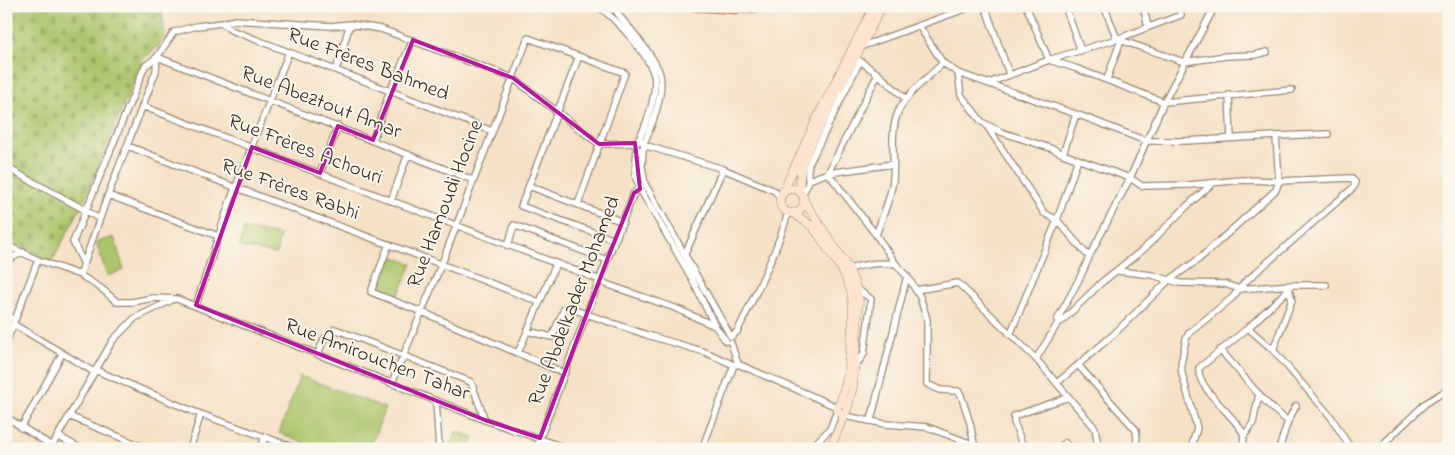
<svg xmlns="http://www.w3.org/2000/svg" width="1455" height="455" font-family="'Indie Flower',sans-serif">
<defs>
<pattern id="cemetery-stones" width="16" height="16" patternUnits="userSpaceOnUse" patternTransform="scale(1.25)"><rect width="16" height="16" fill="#abc56b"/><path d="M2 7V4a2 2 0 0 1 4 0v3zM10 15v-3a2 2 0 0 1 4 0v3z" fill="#94a95c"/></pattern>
</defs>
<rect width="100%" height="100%" fill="#fbf7ec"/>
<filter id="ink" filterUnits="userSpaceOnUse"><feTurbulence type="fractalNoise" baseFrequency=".02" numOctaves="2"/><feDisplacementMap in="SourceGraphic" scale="10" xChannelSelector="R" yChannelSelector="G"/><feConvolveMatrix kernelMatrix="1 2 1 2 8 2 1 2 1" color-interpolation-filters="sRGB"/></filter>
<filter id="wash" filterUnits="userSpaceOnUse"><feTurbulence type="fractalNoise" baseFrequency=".0096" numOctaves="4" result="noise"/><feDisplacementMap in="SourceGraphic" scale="20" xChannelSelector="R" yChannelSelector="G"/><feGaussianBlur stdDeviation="1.12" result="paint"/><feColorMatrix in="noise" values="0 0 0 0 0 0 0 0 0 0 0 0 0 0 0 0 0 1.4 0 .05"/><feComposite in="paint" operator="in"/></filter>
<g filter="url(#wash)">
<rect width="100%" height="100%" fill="#f5e1c6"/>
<path fill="#abc56b" stroke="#737844" d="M 244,228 L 280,235 L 276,254 L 240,247 Z
M 114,237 L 124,270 L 107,276 L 96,242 Z
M 392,256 L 412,264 L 397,298 L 377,290 Z
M 300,376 L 385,408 L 370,449 L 320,449 L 279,433 Z
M 456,431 L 474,437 L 470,449 L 450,449 Z"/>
<path fill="url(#cemetery-stones)" stroke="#737844" d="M 28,6 L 164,6 L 162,16 L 165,34 L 159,46 L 143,59 L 82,205 L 52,262 L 6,240 L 6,15 Z"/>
</g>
<g filter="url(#ink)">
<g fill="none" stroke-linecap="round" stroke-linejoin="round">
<defs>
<path id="street" d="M 598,6 C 616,19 648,53 654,75 C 658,92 646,128 637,142
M 614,6 C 617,16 626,23 632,31 C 641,43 652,55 658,69 C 667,88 652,125 644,143
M 985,6 L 1009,74
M 1026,6 L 1049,60 L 1075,68 L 1164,102 L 1292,90
M 1065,6 L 1081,51
M 1104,6 L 1117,39 L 1181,15 L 1178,6
M 1143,6 L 1148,27
M 222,23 L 235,20 L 331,26 L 350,24 L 381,29 L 513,78 L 599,144 L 635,143
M 919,26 L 943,63 L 958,73 L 1087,118 L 1146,141 L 1185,141 L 1276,136 L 1279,181 L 1276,190 L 1199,259 L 1168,281 L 1114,334 L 1057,383
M 860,47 L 973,6
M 579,56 L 521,206 L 615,240
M 157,57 L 473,180
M 860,61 L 878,74 L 906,99
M 336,70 L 350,24
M 958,73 L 961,95 L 982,122 L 1001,132 L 1053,149 L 1063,154 L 1130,178 L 1142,186 L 1189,185 L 1242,180 L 1279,181 L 1351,178 L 1355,182 L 1354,187 L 1245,282 L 1232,298 L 1189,333 L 1186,339 L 1181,364 L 1182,374 L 1197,428 L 1191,449
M 878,74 L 828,173 L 876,235 L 896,264
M 1107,79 L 1121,40
M 989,83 L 1049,60 L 1117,39 L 1184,62 L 1226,56 L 1255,55 L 1267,52
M 1229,95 L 1231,138
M 142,106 L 600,280 L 606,284 L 675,308 L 715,326
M 987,126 L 1044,213 L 1057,220 L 1089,257
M 1276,136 L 1328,134
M 373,140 L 390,91 L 413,40
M 644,145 L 723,169 L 775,191 L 780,198
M 128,146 C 264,200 403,248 539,302
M 637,149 L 640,150 L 644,148 L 644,145 L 642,141 L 638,141 L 635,145 L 637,149 L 635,175 L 640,189 L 691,277 L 715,326 L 726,341
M 643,149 L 642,167 L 645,184 L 731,337 L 737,332 C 756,293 776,254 788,213
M 1063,154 L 1076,114
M 11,170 L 87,211 L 99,219
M 320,173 L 338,126
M 809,180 L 828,173 L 893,164
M 1213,183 L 1187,206 L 1145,248 L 1102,282 L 1061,322 L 1058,323 L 1057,320 C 1068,299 1081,279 1089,257 L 1130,178 L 1164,102 L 1215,6
M 529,186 L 623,222
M 802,194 C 813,179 805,180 809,164 L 860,61 L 855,57
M 108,195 L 218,236
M 391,201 L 408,154
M 876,235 C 882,217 891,198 893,180 C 895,160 890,138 896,118 C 902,96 927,79 943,63
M 389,244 L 371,292 L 422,312 L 564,373
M 6,245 L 38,260 L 80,275 L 102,289 L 117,302 L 132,302 L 153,298 L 177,299 L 485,420 L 569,449
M 508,246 L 514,225 L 607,260
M 685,254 L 723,169
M 6,261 L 23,252
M 83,262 L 73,242 L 145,66 L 157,57 L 174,32 L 197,26 L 222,23 L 231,30 L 390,91 L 492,131
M 849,269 C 864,264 879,262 896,264 L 909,279 L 920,297 L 927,319 L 927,384 L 940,390 L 958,391 L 961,395 L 970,423 L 974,444 L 971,449
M 1118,271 L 1152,275 L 1180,283 L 1225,284 L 1239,289 L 1292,285 L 1326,285
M 80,275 L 108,195 L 156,71 L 157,57
M 916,290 L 958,283 L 1036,359 L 1095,428 L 1097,439 L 1097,449
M 196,305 L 229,204 L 289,52
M 6,316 L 15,319
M 13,324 L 94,372
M 1248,328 L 1273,350 L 1331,417 L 1351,449
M 527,331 L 552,337 L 564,309 L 569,308 L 647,335 L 705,352 L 734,365
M 1010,335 L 1057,220 L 1078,159
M 6,343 L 38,260
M 731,343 L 738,364 L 837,407
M 1220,350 C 1243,374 1261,402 1288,421 L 1296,406
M 1273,350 L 1292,300 L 1289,289 L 1287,288
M 518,353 L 556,264
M 318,354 L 324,339 L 335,329 L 471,382 L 485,420
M 1036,359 L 1058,323
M 1078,365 L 1136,430 L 1137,440 L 1134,449
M 855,367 L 864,354 L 871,299 L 857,289
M 95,370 L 195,412 L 298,449
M 392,383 L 444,258 L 528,38 L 625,73 L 578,204
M 436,401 L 439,449
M 843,413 L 844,416 L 886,424 L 927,427 L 985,449
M 69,416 L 148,449
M 6,417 L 52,446 L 113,340 L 135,318 L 172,300
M 871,420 L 907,276
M 21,428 L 62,354
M 58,436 L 81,449
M 1244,436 L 1253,423 L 1259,394
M 190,449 L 201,414
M 260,449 L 265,437
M 536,449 L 607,260 L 634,193 L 645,184
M 702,449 L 734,365 L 736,365
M 810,449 L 830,429 L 837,411
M 1018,449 L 1022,444 L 1014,422 L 1014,416 L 1069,397
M 1059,449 L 1065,443 L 1071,449
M 1242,449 C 1243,444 1245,438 1243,433 C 1235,416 1196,388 1199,368 L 1248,328 L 1289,289
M 1279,449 L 1288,421
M 1378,449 L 1426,403 L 1449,389"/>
<path id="secondary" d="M780 201a12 12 0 1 1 24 0a12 12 0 1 1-24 0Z
M 799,191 L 801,169 L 811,144 L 882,6
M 781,196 L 820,112 L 874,6
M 804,201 L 849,269 L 856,287 L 859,301 L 853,387 L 847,410
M 793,213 L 813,227 L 844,273 L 852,294 L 853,319 L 847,378 L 840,404
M837 408a5 5 0 1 1 10 0a5 5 0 1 1-10 0Z
M 830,449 L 845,413"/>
<path id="primary" d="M 694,6 L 736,9 L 767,6
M 6,8 L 11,6"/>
</defs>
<use href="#street" stroke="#988672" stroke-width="8"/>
<use href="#secondary" stroke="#988672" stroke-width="9"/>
<use href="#primary" stroke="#988672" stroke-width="11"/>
<use href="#street" stroke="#fff" stroke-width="5.5"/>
<use href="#secondary" stroke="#fde4d1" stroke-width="8"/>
<use href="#primary" stroke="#fbbb8d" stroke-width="9"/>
</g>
</g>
<path fill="none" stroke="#b5179e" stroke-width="4" stroke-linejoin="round" d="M 413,40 L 513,78 L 599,144 L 635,143 L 640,189 L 634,193 L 607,260 L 540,438 L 485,420 L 196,305 L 252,147 L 320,173 L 338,126 L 373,140 Z"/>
<g text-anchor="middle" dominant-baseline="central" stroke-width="4" stroke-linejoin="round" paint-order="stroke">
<g font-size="21" fill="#3b2a1e" stroke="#fbf7ec">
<text transform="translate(368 65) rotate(21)">Rue Frères Bahmed</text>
<text transform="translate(321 103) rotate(21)">Rue Abeztout Amar</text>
<text transform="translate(305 150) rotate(21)">Rue Frères Achouri</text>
<text transform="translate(290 190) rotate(20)">Rue Frères Rabhi</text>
<text transform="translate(446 204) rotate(-69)">Rue Hamoudi Hocine</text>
<text transform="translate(575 301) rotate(-69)">Rue Abdelkader Mohamed</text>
<text transform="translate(377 360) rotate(21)">Rue Amirouchen Tahar</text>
</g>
</g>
<rect width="1455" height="455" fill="none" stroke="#fbf7ec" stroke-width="25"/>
</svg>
